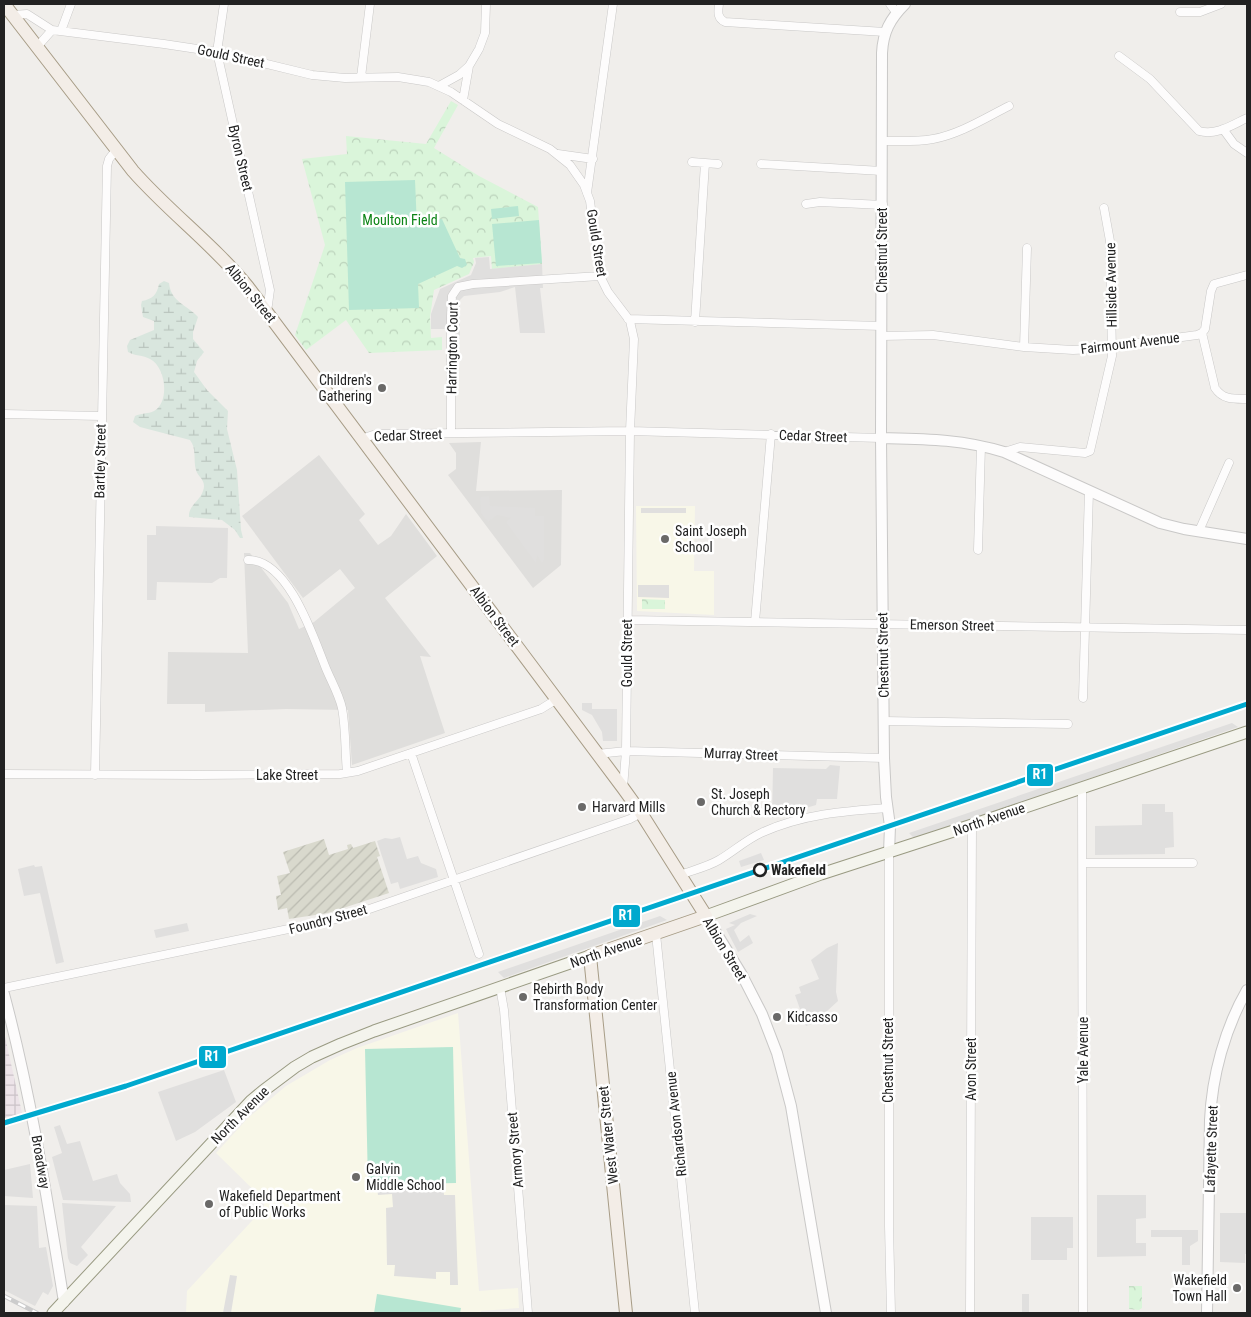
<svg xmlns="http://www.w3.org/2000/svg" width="1251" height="1317" font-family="'Roboto Condensed',sans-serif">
<defs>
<pattern id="industrial-grid" width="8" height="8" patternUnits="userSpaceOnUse" patternTransform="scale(1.25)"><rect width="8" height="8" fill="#ede4e9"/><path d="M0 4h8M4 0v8" fill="none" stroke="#cbc3c8"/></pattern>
<pattern id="construction-furrows" width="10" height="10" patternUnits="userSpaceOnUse" patternTransform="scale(1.25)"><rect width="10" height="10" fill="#d9d9cd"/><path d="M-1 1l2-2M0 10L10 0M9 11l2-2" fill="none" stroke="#babab0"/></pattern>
<pattern id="wetland-marsh" width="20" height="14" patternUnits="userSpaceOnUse" patternTransform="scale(1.25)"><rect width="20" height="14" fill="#d9e6de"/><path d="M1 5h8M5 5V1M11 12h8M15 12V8" fill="none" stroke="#bac5be"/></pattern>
<pattern id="park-crowns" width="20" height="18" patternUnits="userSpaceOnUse" patternTransform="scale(1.25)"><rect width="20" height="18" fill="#daf5da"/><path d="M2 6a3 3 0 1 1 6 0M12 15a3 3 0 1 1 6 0" fill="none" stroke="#bbd2bb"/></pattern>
</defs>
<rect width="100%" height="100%" fill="#f0eeeb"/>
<path fill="#dfdedc" d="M 481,442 L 476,491 L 562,490 L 561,565 L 533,588 L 448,475 L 456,469 L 456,453 L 449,443 Z
M 319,455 L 365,514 L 359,520 L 378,545 L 391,536 L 406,514 L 437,556 L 385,598 L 431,657 L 420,656 L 445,733 L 352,765 L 348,710 L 286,709 L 205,712 L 205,704 L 167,704 L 168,652 L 248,653 L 244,553 L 250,553 L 288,603 L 299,629 L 314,622 L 355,588 L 340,569 L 303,598 L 242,516 Z"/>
<path fill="url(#industrial-grid)" d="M 4,1032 L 22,1113 L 4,1118 Z"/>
<path fill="#f8f7e8" d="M 636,506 L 695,506 L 694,571 L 714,571 L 714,615 L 637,611 Z
M 458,1013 L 479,1291 L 518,1288 L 519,1308 L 481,1311 L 481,1313 L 186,1313 L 187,1291 L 263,1209 L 265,1201 L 216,1153 L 248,1118 L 286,1086 L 330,1060 L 357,1048 Z"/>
<path fill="url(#construction-furrows)" d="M 324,839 L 329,855 L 348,849 L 347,845 L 351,844 L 353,848 L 375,841 L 380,856 L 377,857 L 389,893 L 328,913 L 289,919 L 287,908 L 278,910 L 276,896 L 281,895 L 277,876 L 290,873 L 283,852 Z"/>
<path fill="url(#wetland-marsh)" d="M 164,281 L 169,283 C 171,302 187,305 198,317 L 193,332 L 193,339 L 204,352 L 197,361 L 194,372 L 207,390 L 228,411 L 227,429 L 237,470 L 241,530 L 243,538 L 240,538 L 235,530 L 222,520 L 189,517 C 188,506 200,501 203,491 C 207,480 198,478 196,470 C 193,460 197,449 190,440 L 140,427 L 133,422 L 135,416 C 141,413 148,414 154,411 C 170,402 166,367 150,359 C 143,355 135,356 128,352 L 127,346 L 130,340 L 154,330 L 154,321 L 143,317 L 141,305 L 142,301 C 152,299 157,295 159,284 Z"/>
<path fill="url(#park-crowns)" d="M 451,101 L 458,105 L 434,148 L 479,176 L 538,207 L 542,264 L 492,269 L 491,256 L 473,258 L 474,262 L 469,274 L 434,290 L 430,317 L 431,338 L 442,337 L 442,350 L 369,353 L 346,320 L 306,350 L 295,335 L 325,245 L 302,159 L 347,154 L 346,136 L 426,144 Z
M 642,599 L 665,600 L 665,609 L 642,609 Z
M 1129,1286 L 1142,1286 L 1142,1308 L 1139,1310 L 1129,1309 Z"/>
<path fill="#b7e6d2" d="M 415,180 L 417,227 L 428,221 L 442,219 L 460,258 L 465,259 L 467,265 L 462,268 L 457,266 L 418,284 L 419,308 L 349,310 L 345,182 Z
M 518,206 L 519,216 L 492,219 L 491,209 Z
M 539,220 L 542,263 L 496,266 L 492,224 Z
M 453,1047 L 456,1183 L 368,1185 L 365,1049 Z
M 377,1294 L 461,1308 L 460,1313 L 374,1313 Z"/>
<path fill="#e0dfde" d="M 489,257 L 490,269 L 542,264 L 543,288 L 540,288 L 545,333 L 520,333 L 515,287 L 500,292 L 464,296 L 460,300 L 460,339 L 456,339 L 451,329 L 431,329 L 431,314 L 440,289 L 471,275 L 476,263 L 475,258 Z
M 489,496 L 490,506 L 535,508 L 535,516 L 544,516 L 544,560 L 542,563 L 537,555 L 536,563 L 506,522 L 511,518 L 497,515 L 488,522 L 481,513 L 480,497 Z
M 641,508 L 686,508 L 686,513 L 641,513 Z
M 156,526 L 228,528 L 227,578 L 220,578 L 212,583 L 157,582 L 156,600 L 147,600 L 147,535 L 156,535 Z
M 638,585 L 669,585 L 669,598 L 638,597 Z
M 582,703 L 592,703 L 592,709 L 617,709 L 617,741 L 603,741 L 602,732 L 592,715 L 582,710 Z
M 1232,723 L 1238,727 L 915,839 L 909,833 Z
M 830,765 L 840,766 L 837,799 L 817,799 L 816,805 L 772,818 L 773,768 L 826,769 Z
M 1142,804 L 1165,804 L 1165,812 L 1173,812 L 1174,847 L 1165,848 L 1165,854 L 1095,855 L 1095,826 L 1142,825 Z
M 400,837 L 407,859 L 418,856 L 421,863 L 436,869 L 438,877 L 400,889 L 398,882 L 391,884 L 377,841 L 385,838 L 392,839 Z
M 761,853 L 764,860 L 741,867 L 739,861 Z
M 34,865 L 35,867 L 42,866 L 64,962 L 56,964 L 40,893 L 24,896 L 18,869 Z
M 750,914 L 757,916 L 741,923 L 734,930 L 740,942 L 749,935 L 753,943 L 738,952 L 726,929 L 735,925 L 729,923 Z
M 660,916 L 667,920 L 504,978 L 498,972 Z
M 187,923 L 189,931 L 156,938 L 154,930 Z
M 838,943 L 836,992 L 838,1001 L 814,1023 L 806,1026 L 795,995 L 801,993 L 799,987 L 819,979 L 811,960 L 827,948 Z
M 224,1070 L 236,1102 L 195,1132 L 176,1141 L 158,1092 Z
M 60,1125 L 67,1144 L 80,1141 L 93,1181 L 117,1174 L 120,1183 L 130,1194 L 131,1202 L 63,1200 L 52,1157 L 62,1153 L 54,1127 Z
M 30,1164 L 33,1198 L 4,1196 L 4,1170 Z
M 443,1186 L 444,1195 L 455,1195 L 458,1285 L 450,1285 L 450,1272 L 436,1272 L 436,1279 L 394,1276 L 395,1265 L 387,1265 L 386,1208 L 393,1207 L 392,1194 L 378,1195 L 377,1187 Z
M 1097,1195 L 1146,1195 L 1146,1218 L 1136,1219 L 1136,1243 L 1146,1243 L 1146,1256 L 1097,1257 Z
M 62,1203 L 116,1206 L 81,1247 L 88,1255 L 77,1266 L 70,1263 L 68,1258 Z
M 4,1205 L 37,1206 L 39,1248 L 46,1247 L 53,1286 L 48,1295 L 43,1292 L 35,1306 L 4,1290 Z
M 1220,1213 L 1247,1213 L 1247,1254 L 1245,1254 L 1245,1263 L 1220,1262 Z
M 1031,1217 L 1073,1217 L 1073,1248 L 1067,1248 L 1067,1260 L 1031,1260 Z
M 1151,1230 L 1198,1230 L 1198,1241 L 1190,1246 L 1190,1265 L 1182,1265 L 1182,1237 L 1151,1237 Z
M 230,1275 L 237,1276 L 231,1313 L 223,1313 Z
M 1022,1294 L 1029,1294 L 1029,1313 L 1022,1313 Z"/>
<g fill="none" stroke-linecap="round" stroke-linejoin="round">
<defs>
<path id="minor" d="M 224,4 L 217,52 L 270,290 L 267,312
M 719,4 C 718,12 717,18 725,22 L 885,32
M 890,4 L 896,12
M 1180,12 L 1200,12 L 1221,4
M 13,15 L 27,14 L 52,30 L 164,44 L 217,52 L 312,75 L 345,78 L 398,77 L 429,82 L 451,92 L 498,124 L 550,149 L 570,165 L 584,185 L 590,201 L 600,276 L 608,292 L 630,321 L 634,339 L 630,431 L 626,751 L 623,788
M 61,31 L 71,4
M 37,47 L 52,30
M 1119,56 L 1150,79 L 1199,131 C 1216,136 1232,125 1247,118
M 361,77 L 370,4
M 439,86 L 459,75 L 469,66
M 463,100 L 469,66 L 479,49 L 485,33 L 486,4
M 1223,129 L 1234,144 L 1247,153
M 882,141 C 899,141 917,142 933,139 C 960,134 985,118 1009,106
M 558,154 L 593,159
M 692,162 L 718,164
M 761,164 L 882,171
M 587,193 L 613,4
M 806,204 L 820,202 L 883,205
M 628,319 L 882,326
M 695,322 L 705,163
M 1202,333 L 1215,388 C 1223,400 1234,399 1247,399
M 882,336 L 933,335 L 1024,347 L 1073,350 L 1094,349 L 1197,335 L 1202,333 L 1205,329 L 1211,291 L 1214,284 L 1247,275
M 1024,347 L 1027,248
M 4,414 L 101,416
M 451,433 L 451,316 L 452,296 L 458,287 L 473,284 L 600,276
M 361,439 L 376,434 L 630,431 L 881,438
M 1004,452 L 1020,447 L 1085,453 L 1090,451 L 1112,356 L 1110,241 L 1104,208
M 1199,531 L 1229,463
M 978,550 L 981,446
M 248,560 C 288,559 313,636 325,666 C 330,679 339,694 342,708 C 346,729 345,752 347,773
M 627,620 L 1247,630
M 755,622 L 771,434
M 1083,698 L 1089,491
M 884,721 L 1068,724
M 411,753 L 479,954
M 597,754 L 626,751 L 884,758
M 4,774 L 199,775 L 340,774 L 358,771 L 541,709 L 557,699
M 95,775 L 107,166 L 109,159 L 116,150
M 1082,788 L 1083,1313
M 889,853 L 889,1226 L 891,1313
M 1083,863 L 1193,863
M 680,875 C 693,870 707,867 719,860 C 734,851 746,840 761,833 C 802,814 845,811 888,808
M 656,934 L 695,1313
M 500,987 L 504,1010 L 528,1313
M 4,988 L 327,921 L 352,915 L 630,819 L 641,813
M 970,1313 L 972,825"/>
<path id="tertiary" d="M 881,438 C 924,439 962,439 1004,452 L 1160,523 L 1184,529 L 1247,539
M 889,853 L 890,826 L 886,797 L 884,758 L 881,438 L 882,53 C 883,32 890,19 905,4
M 706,916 L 742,975 L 762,1014 L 777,1053 L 791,1106 L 826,1313
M 4,994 C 31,1095 47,1198 64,1302
M 1207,1313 L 1210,1120 C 1212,1076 1225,1028 1247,990"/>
<path id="secondary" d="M 706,916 L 821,874 L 972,825 L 1247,732
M 53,1313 L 251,1101 L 263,1091 L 295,1067 L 312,1057 L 341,1044 L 374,1031 L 590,956"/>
<path id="primary" d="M 4,4 L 133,171 C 169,212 214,245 248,287 L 623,788 L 641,813 L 706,916 L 590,956 L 626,1313"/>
</defs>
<use href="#minor" stroke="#c9c8c7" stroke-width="9"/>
<use href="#tertiary" stroke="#c9c8c7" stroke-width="12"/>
<use href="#secondary" stroke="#999a82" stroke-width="13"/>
<use href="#primary" stroke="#a79c86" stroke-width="14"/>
<use href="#minor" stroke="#fdfcfc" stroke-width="8"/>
<use href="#tertiary" stroke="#fdfcfc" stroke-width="10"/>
<use href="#secondary" stroke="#f4f4ed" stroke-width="11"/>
<use href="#primary" stroke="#f3ede7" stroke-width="12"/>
<defs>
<path id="rail" d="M 4,1296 L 37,1313"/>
</defs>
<use href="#rail" stroke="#ccc" stroke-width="4.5"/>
<use href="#rail" stroke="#fff" stroke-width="2.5" stroke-dasharray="8" stroke-linecap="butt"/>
<defs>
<path id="rail-1" d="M 4,1123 L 126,1086 L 1247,704"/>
</defs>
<use href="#rail-1" stroke="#fff" stroke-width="9"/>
<use href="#rail-1" stroke="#00a9ce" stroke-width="5"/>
</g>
<g fill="#6a6968" stroke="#fff" stroke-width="2">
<circle cx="382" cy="388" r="5"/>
<circle cx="665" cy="539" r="5"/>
<circle cx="701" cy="802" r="5"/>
<circle cx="582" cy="807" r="5"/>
<circle cx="523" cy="997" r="5"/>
<circle cx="777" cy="1017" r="5"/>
<circle cx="356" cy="1177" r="5"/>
<circle cx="209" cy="1204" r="5"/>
<circle cx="1237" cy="1288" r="5"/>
</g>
<circle fill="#fff" stroke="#222" stroke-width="2.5" cx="760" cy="870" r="6"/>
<g text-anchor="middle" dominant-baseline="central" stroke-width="5" stroke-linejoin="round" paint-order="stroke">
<g font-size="14" fill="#222" stroke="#fff">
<text transform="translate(231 56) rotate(12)">Gould Street</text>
<text transform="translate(241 158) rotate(77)">Byron Street</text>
<text transform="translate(597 243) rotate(81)">Gould Street</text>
<text transform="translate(882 250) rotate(-90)">Chestnut Street</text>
<text transform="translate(1111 285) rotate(-91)">Hillside Avenue</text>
<text transform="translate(251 293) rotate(51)">Albion Street</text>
<text transform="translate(1130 343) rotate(-7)">Fairmount Avenue</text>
<text transform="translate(452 348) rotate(-89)">Harrington Court</text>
<text transform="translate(408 435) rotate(-2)">Cedar Street</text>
<text transform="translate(813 436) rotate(2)">Cedar Street</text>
<text transform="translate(100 461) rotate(-89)">Bartley Street</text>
<text transform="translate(495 616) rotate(53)">Albion Street</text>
<text transform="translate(952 625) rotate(1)">Emerson Street</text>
<text transform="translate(627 653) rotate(-90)">Gould Street</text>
<text transform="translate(883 655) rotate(-91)">Chestnut Street</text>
<text transform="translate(741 754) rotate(2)">Murray Street</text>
<text x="287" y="775">Lake Street</text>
<text transform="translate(989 819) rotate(-19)">North Avenue</text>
<text transform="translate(328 919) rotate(-15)">Foundry Street</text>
<text transform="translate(725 949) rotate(59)">Albion Street</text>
<text transform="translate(606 951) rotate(-19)">North Avenue</text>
<text transform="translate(1083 1050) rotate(-90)">Yale Avenue</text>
<text transform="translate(888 1060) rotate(-90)">Chestnut Street</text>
<text transform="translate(971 1069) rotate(-90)">Avon Street</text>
<text transform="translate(240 1115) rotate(-45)">North Avenue</text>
<text transform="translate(676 1124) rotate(-96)">Richardson Avenue</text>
<text transform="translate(608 1135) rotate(-96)">West Water Street</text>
<text transform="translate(1211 1149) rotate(-88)">Lafayette Street</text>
<text transform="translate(515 1150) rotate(-95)">Armory Street</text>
<text transform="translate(41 1162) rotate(80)">Broadway</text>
</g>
<g font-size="14" fill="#0c8416" stroke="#fff">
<text x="400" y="220">Moulton Field</text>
</g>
<g font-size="14" fill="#222" stroke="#fff" text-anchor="start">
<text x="372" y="380" text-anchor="end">Children's<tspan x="372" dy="16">Gathering</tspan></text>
<text x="675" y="531">Saint Joseph<tspan x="675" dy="16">School</tspan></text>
<text x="711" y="794">St. Joseph<tspan x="711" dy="16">Church &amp; Rectory</tspan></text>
<text x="592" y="807">Harvard Mills</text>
<text x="533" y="989">Rebirth Body<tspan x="533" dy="16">Transformation Center</tspan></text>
<text x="787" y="1017">Kidcasso</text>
<text x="366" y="1169">Galvin<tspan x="366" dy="16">Middle School</tspan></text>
<text x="219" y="1196">Wakefield Department<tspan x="219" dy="16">of Public Works</tspan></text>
<text x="1227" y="1280" text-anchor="end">Wakefield<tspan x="1227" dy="16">Town Hall</tspan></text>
</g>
<g font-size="14" font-weight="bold" fill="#222" stroke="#fff" text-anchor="start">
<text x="771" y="870">Wakefield</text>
</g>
</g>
<g stroke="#fff" stroke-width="2">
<rect x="1026" y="763" width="28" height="24" rx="5" fill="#00a9ce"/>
<rect x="612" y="904" width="29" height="24" rx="5" fill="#00a9ce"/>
<rect x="198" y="1045" width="29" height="24" rx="5" fill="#00a9ce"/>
</g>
<g font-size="14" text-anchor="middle" font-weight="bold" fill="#fff">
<text x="1040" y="779">R1</text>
<text x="626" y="920">R1</text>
<text x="212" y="1061">R1</text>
</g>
<rect width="1251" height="1317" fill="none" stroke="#222222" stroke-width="10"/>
</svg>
